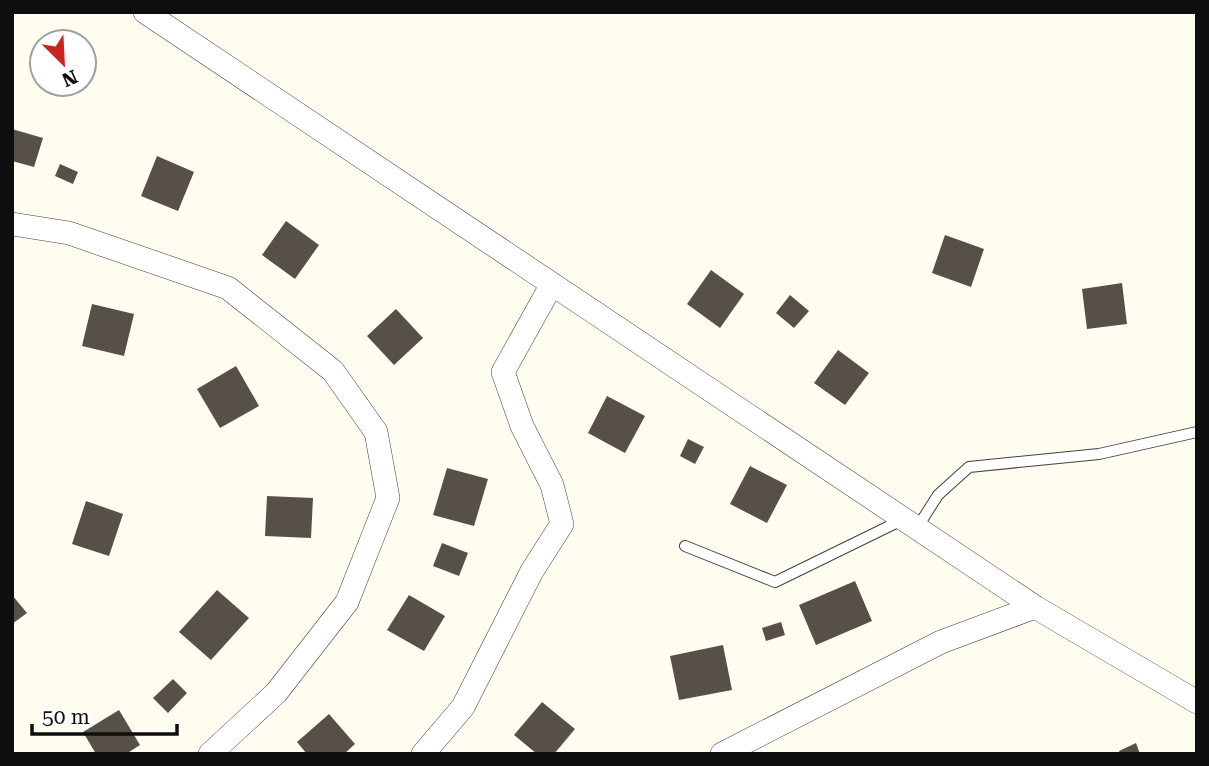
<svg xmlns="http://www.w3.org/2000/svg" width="1209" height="766" font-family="'Roboto Serif',serif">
<rect width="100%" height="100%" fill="#fffdef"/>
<path fill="#575049" d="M 12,129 L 43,138 L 34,167 L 12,161 Z
M 157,156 L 194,172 L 178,211 L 141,196 Z
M 60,164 L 78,172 L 73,184 L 55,176 Z
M 286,221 L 319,245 L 295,279 L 262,255 Z
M 945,235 L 984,249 L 971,287 L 932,273 Z
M 711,270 L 744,294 L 720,328 L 687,304 Z
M 1122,283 L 1127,324 L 1087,329 L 1082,289 Z
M 790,295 L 809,311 L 794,328 L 776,313 Z
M 92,304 L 134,314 L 124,356 L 82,346 Z
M 396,309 L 423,338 L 394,365 L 367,336 Z
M 838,350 L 869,373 L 845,405 L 814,383 Z
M 236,366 L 259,406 L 220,428 L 197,389 Z
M 607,396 L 645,416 L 625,453 L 588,433 Z
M 688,439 L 704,447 L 695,464 L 680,456 Z
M 750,466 L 787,485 L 767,523 L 730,504 Z
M 447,468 L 488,479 L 474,526 L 433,515 Z
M 267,496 L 313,498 L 311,538 L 265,536 Z
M 86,501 L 123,514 L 109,556 L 72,544 Z
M 442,543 L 468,553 L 459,576 L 433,566 Z
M 855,581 L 872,621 L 816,645 L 799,605 Z
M 217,590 L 249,618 L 211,660 L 179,632 Z
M 12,595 L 27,613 L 12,624 Z
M 409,595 L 445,616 L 424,651 L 387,630 Z
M 781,622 L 785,635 L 766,641 L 762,628 Z
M 723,645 L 732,690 L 679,700 L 670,656 Z
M 173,679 L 187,693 L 168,713 L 153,698 Z
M 542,702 L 575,729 L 554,754 L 537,754 L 514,735 Z
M 119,710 L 140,745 L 126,754 L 96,754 L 83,732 Z
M 329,714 L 355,744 L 344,754 L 307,754 L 297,742 Z
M 1136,743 L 1140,754 L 1120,754 L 1119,751 Z"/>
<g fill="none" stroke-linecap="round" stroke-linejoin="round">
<defs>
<path id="service" d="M 917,528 L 938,495 L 969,467 L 1099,454 L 1197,432
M 685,546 L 775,582 L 902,520"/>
<path id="minor" d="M 145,12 L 1035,607 L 1197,702
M 12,224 L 69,233 L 228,288 L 333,371 L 376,432 L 388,498 L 347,602 L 276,693 L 210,754
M 423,754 L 463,707 L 532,571 L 562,524 L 552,485 L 522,426 L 503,372 L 552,284
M 722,754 L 941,642 L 1035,607"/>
</defs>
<use href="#service" stroke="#414141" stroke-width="12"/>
<use href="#minor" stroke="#414141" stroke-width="24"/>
<use href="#service" stroke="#fff" stroke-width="10"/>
<use href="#minor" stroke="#fff" stroke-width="23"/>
</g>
<rect width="1209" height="766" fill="none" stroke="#0e0e0e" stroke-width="28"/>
<g transform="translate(63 63) rotate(156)"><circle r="33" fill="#ffffff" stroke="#9f9f9f" stroke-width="2"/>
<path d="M0-5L12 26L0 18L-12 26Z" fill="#c8261c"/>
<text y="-10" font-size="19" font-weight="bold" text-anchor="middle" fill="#0e0e0e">N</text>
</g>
<path d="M32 724v10h145v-10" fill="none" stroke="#0e0e0e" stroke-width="3.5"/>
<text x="42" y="724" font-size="21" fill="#0e0e0e" stroke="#ffffff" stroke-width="5" paint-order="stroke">50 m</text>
</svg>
